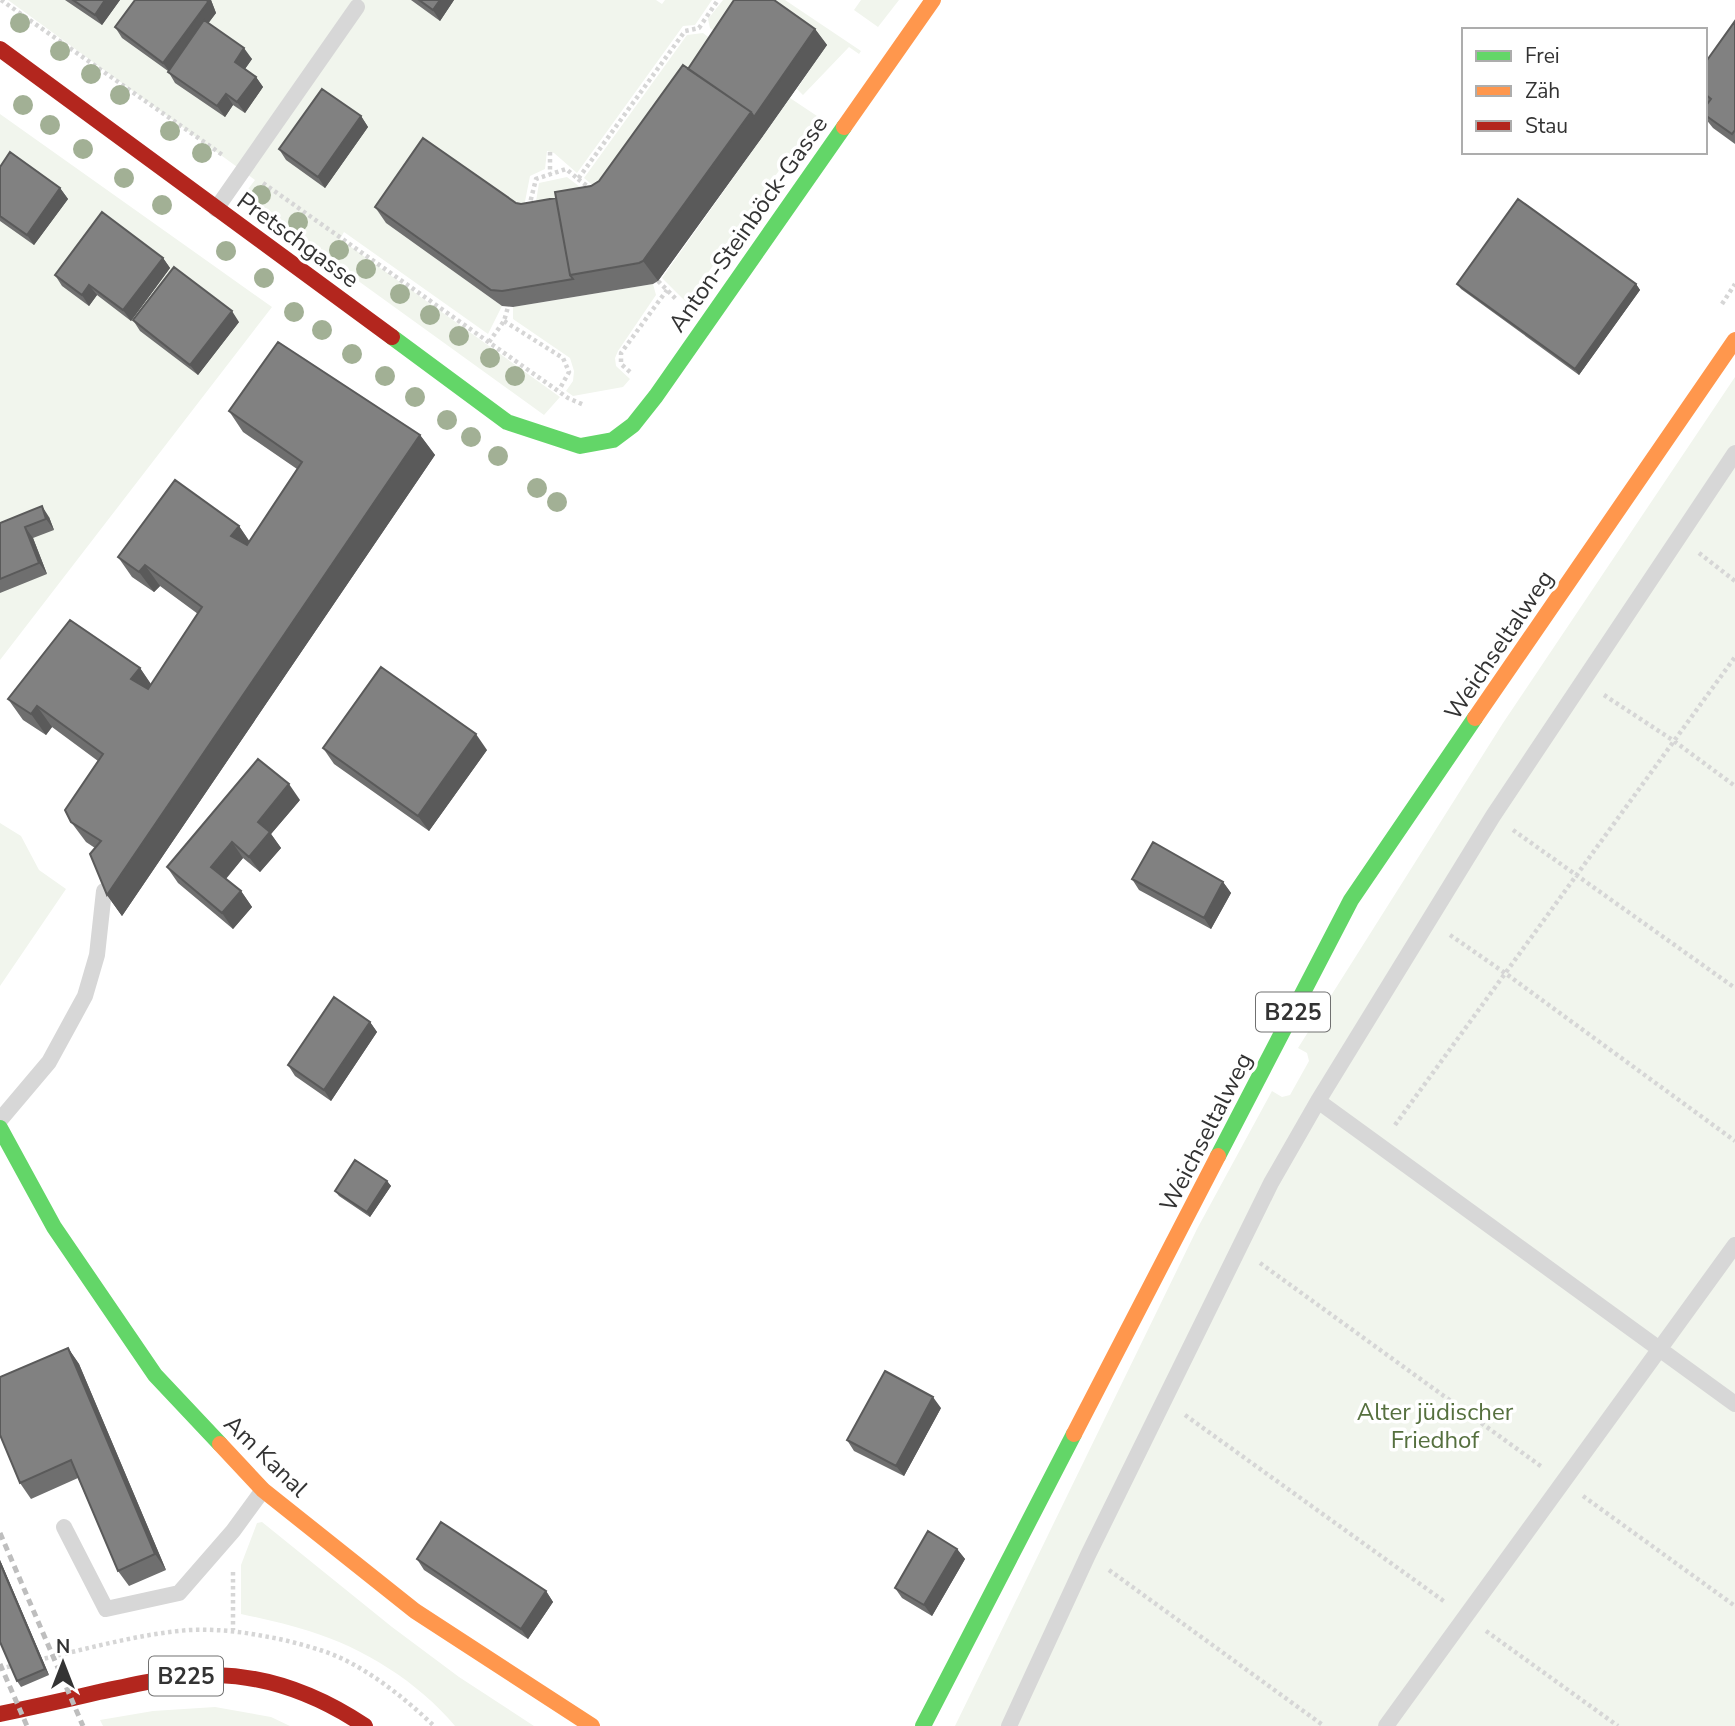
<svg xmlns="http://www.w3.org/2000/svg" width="1735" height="1726" font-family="'Nunito Sans',sans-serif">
<rect width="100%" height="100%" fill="#fff"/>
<path fill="#f1f5ed" d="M 8,0 L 656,0 L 662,4 L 665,0 L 712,0 L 695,25 L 683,26 L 577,173 L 554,153 L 547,151 L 545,169 L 530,176 L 522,217 L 386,222 L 502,306 L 488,334 L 344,232 L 340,239 L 560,397 L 544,415 L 242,197 L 255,180 Z
M 723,0 L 756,0 L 729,42 L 710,28 L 708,19 Z
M 762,0 L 785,0 L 861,51 L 859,54 L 849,47 L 803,95 L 797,89 L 826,45 Z
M 861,0 L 899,0 L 878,27 L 854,10 Z
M 703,33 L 724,49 L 613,202 L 584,178 L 687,35 Z
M 790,98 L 817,116 L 687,303 L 662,278 Z
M 0,114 L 272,307 L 0,660 Z
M 567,177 L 605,206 L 533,220 L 539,183 Z
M 653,284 L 656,295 L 618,351 L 615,358 L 616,366 L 630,379 L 623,387 L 573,396 L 566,391 L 573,381 L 574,371 L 570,358 L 513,319 L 513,307 Z
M 1735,377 L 1735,1726 L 955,1726 L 1197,1229 L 1272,1091 L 1282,1097 L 1290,1095 L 1309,1061 L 1307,1053 L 1298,1048 L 1503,723 Z
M 0,823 L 21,836 L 39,870 L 66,889 L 0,986 Z
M 262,1522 L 392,1627 L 459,1677 L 534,1726 L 455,1726 C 418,1682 364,1648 309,1631 C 287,1624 264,1619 241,1614 L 241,1565 L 257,1523 Z
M 215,1707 L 271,1717 L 290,1726 L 103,1726 L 100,1720 L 153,1711 Z"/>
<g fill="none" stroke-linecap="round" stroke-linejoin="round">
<path stroke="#d6d6d6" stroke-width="4.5" stroke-dasharray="3.5 3.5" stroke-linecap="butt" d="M 1,0 L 224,156
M 550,152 L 550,174
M 578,179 L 591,189
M 263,183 L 568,398 L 584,405
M 529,207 L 536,179 L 566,169 L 578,179 L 685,31 L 699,28 L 718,0
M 658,281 L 677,300
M 1722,304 L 1735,284
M 504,321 L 563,358 L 569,372 L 559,390
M 489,342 L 504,321 L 508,307
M 630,372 L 621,364 L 621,353 L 667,290
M 1699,553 L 1735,581
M 1604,695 L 1674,741 L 1735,786
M 1513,830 L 1735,988
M 1450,935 L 1505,973 L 1735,1141
M 1395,1125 L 1735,657
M 1260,1263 L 1542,1467
M 1185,1415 L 1445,1602
M 1583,1496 L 1735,1606
M 1109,1570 L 1324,1726
M 233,1572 L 233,1630
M 1486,1631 L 1618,1726
M 38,1660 C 87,1649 138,1634 189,1630 C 214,1629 238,1631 263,1636 C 282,1639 301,1644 320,1650 C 360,1662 404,1697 434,1726
M 0,1669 L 15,1665"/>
<path stroke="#d7d7d7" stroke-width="16" d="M 216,209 L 357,7
M 1318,1101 L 1735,1404
M 0,1120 L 49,1062 L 85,996 L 97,955 L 104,891
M 64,1527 L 106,1609 L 179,1593 L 233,1531 L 263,1490
M 1009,1726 L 1088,1555 L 1271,1183 L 1318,1101 L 1493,816 L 1735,453
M 1386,1726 L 1735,1245"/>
<path stroke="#63d668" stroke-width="16" d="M 392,337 L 507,422 L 580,446 L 613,440 L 633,425 L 656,396 L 844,127
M 0,1128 L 54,1227 L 155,1375 L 220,1444
M 1218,1156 L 1351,900 L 1475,718
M 923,1726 L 1074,1434"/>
<path stroke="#ff974d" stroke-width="16" d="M 844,127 L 933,0
M 1475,718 L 1735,340
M 1074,1434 L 1218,1156
M 220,1444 L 263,1490 L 415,1611 L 592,1726"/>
<path stroke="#b3261e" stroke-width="16" d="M 0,49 L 392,337
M 0,1714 C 33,1707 66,1700 99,1692 C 137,1684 176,1674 215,1675 C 270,1676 320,1696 365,1726"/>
<path stroke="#bebebe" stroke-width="5" stroke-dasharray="7 5" stroke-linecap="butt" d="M 0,1533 L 83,1726
M 0,1664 L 27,1726"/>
</g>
<g fill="#a2b095">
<circle cx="20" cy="23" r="10"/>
<circle cx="60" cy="51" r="10"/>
<circle cx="91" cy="74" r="10"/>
<circle cx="120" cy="95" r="10"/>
<circle cx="23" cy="105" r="10"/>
<circle cx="50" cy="125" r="10"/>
<circle cx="170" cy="131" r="10"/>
<circle cx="83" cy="149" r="10"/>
<circle cx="202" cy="153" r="10"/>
<circle cx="124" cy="178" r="10"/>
<circle cx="261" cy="195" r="10"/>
<circle cx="162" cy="205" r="10"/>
<circle cx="298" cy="222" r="10"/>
<circle cx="339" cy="250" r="10"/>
<circle cx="226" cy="251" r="10"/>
<circle cx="366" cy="269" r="10"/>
<circle cx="264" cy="278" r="10"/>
<circle cx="400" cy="294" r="10"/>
<circle cx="294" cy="312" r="10"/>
<circle cx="430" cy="315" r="10"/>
<circle cx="322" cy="330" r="10"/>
<circle cx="459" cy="336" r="10"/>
<circle cx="352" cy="354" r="10"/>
<circle cx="490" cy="358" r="10"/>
<circle cx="385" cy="376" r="10"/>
<circle cx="515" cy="376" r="10"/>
<circle cx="415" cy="397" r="10"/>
<circle cx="447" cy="420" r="10"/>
<circle cx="471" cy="437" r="10"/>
<circle cx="498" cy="456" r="10"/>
<circle cx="537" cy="488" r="10"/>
<circle cx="557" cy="502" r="10"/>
</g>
<path fill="#6f6f6f" d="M 65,0 L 120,0 L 102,25 Z
M 135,0 L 211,0 L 216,13 L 208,23 L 252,59 L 245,69 L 256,77 L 263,87 L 245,113 L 233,105 L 225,117 L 175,83 L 168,71 L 122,38 L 115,27 Z
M 411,0 L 454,0 L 440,21 Z
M 1735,21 L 1735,144 L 1713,128 L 1705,118 L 1705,107 L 1708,104 L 1705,102 L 1705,63 Z
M 815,29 L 827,45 L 765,133 L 658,281 L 653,284 L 513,307 L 502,306 L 386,223 L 375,207 L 521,204 L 556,198 L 591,186 L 599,181 L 688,69 Z
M 361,116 L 368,127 L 325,188 L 286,160 L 279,149 Z
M 0,167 L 60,188 L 68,199 L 34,245 L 0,221 Z
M 163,258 L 170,268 L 131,321 L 97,295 L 89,306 L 62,286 L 55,275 Z
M 1457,284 L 1636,284 L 1640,290 L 1579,375 L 1461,289 Z
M 133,320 L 239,322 L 198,375 L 140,331 Z
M 229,411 L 420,435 L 435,455 L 122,916 L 107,895 L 95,848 L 86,842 L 71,822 L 98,761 L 52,727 L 46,735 L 23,720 L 8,699 L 140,668 L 151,684 L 198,614 L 160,586 L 154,592 L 132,577 L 118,557 L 239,526 L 250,542 L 297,469 L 243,432 Z
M 49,517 L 54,530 L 33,538 L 47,574 L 0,593 L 0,523 Z
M 323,748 L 487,750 L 429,831 L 334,764 Z
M 300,800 L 271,834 L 281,848 L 260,872 L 243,858 L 226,879 L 241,891 L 252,907 L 233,929 L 178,883 L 167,867 Z
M 1132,879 L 1223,882 L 1231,893 L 1211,929 L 1139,890 Z
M 370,1022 L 377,1032 L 331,1101 L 295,1076 L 288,1065 Z
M 387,1181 L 391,1186 L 370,1217 L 339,1196 L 335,1191 Z
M 68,1348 L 79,1364 L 166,1570 L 129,1586 L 118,1571 L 78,1478 L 31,1499 L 20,1483 Z
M 941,1408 L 904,1476 L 854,1451 L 847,1440 Z
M 957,1549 L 965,1559 L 932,1616 L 902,1598 L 895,1588 Z
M 417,1559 L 546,1591 L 553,1602 L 528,1639 L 424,1570 Z
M 0,1560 L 49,1675 L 21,1687 L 17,1681 L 0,1642 Z"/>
<path fill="#5a5a5a" d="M 105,0 L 120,0 L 102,25 L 95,15 Z
M 207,0 L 211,0 L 216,13 L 171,74 L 163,63 Z
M 440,0 L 454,0 L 440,21 L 433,10 Z
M 815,29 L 827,45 L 765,133 L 658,281 L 643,261 L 751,112 Z
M 244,48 L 252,59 L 242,73 L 235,62 Z
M 256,77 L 263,87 L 245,113 L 237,102 Z
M 226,94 L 233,105 L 225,117 L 217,106 Z
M 361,116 L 368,127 L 325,188 L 318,177 Z
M 60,188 L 68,199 L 34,245 L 27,235 Z
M 163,258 L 170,268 L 131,321 L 123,310 Z
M 1636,284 L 1640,290 L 1579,375 L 1575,369 Z
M 89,285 L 97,295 L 89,306 L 82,295 Z
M 232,311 L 239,322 L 198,375 L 190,365 Z
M 420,435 L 435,455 L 122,916 L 107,895 Z
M 42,506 L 49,517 L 54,530 L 46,519 Z
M 239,526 L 253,547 L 245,557 L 231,536 Z
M 25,527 L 33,538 L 47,574 L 39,563 Z
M 145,565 L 160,586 L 154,592 L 139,572 Z
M 140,668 L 154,689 L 145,700 L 131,679 Z
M 37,706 L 52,727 L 46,735 L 31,714 Z
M 476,734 L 487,750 L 429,831 L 418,816 Z
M 289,784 L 300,800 L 271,834 L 281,848 L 260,872 L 249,857 L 258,822 Z
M 232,842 L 243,858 L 222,883 L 211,867 Z
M 1223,882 L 1231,893 L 1211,929 L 1204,918 Z
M 241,891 L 252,907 L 233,929 L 222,913 Z
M 370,1022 L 377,1032 L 331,1101 L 324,1090 Z
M 387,1181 L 391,1186 L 370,1217 L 367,1212 Z
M 68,1348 L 79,1364 L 166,1570 L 155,1554 Z
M 933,1397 L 941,1408 L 904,1476 L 896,1466 Z
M 957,1549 L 965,1559 L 932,1616 L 924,1605 Z
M 0,1560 L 49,1675 L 45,1669 L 0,1563 Z
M 546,1591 L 553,1602 L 528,1639 L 521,1629 Z"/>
<path fill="#818181" stroke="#5a5a5a" stroke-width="2" d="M 73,0 L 105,0 L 95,15 Z
M 135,0 L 207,0 L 208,2 L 163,63 L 115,27 Z
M 419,0 L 440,0 L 433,10 Z
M 734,0 L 774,0 L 815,29 L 754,117 L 751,112 L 688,69 Z
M 204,20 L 244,48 L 235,62 L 256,77 L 237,102 L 226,94 L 217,106 L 168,72 Z
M 1735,21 L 1735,130 L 1732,134 L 1705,115 L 1705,107 L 1711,99 L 1705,94 L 1705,63 Z
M 683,65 L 751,112 L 643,261 L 639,263 L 570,275 L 555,192 L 591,186 L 599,181 Z
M 322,89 L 361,116 L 318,177 L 279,149 Z
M 423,138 L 516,203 L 521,204 L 556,198 L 570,275 L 573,279 L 502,291 L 491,290 L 375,207 Z
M 10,152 L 60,188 L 27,235 L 0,216 L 0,167 Z
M 1518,199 L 1636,284 L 1575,369 L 1457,284 Z
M 102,212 L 163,258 L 123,310 L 89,285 L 82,295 L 55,275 Z
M 174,267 L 232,311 L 190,365 L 133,320 Z
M 278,342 L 420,435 L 107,895 L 90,854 L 101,841 L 71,822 L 65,810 L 103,754 L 37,706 L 31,714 L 8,699 L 70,620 L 140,668 L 131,679 L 148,689 L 202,607 L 145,565 L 139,572 L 118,557 L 175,480 L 239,526 L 231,536 L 247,545 L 302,462 L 229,411 Z
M 42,506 L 46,519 L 25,527 L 39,563 L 0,579 L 0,523 Z
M 381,667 L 476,734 L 418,816 L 323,748 Z
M 258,759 L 289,784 L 258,822 L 270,832 L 249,857 L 232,842 L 211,867 L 241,891 L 222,913 L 167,867 Z
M 1153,842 L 1223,882 L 1204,918 L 1132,879 Z
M 334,997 L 370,1022 L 324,1090 L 288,1065 Z
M 355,1160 L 387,1181 L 367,1212 L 335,1191 Z
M 68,1348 L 155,1554 L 118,1571 L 71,1460 L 20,1483 L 0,1435 L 0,1377 Z
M 885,1371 L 933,1397 L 896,1466 L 847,1440 Z
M 441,1522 L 546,1591 L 521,1629 L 417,1559 Z
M 928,1531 L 957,1549 L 924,1605 L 895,1588 Z
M 0,1563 L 45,1669 L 17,1681 L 0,1642 Z"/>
<g text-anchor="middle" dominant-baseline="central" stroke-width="7" stroke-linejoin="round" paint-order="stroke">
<g fill="#fff" stroke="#707070" stroke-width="2">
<rect x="1256" y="992.5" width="74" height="39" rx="5"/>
<rect x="149" y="1656.5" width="74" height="39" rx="5"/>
</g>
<g font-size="23" font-weight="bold" fill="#333">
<text x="1293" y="1012">B225</text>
<text x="186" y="1676">B225</text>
</g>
<g font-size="24" fill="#333" stroke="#fff">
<text transform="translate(748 224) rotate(-55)">Anton-Steinböck-Gasse</text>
<text transform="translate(298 240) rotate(36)">Pretschgasse</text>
<text transform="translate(1499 645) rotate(-56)">Weichseltalweg</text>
<text transform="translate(1206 1132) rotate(-63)">Weichseltalweg</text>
<text transform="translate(266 1456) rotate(44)">Am Kanal</text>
</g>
<g font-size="24" fill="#56703f" stroke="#fff">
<text x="1435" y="1412">Alter jüdischer<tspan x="1435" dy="28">Friedhof</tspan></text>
</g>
</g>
<rect x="1462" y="28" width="245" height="126" fill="#ffffff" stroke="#adadad" stroke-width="2"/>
<rect x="1476" y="51" width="35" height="10" fill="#63d668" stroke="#adadad" stroke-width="2"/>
<text x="1525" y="63" font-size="21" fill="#333333">Frei</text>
<rect x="1476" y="86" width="35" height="10" fill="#ff974d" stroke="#adadad" stroke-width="2"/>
<text x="1525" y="98" font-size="21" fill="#333333">Zäh</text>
<rect x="1476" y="121" width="35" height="10" fill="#b3261e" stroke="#adadad" stroke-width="2"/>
<text x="1525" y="133" font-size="21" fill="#333333">Stau</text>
<g transform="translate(63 1663)" stroke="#ffffff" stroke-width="5" paint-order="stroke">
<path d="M0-5L12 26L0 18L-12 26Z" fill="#333333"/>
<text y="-10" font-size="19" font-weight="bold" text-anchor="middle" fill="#333333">N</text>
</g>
</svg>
